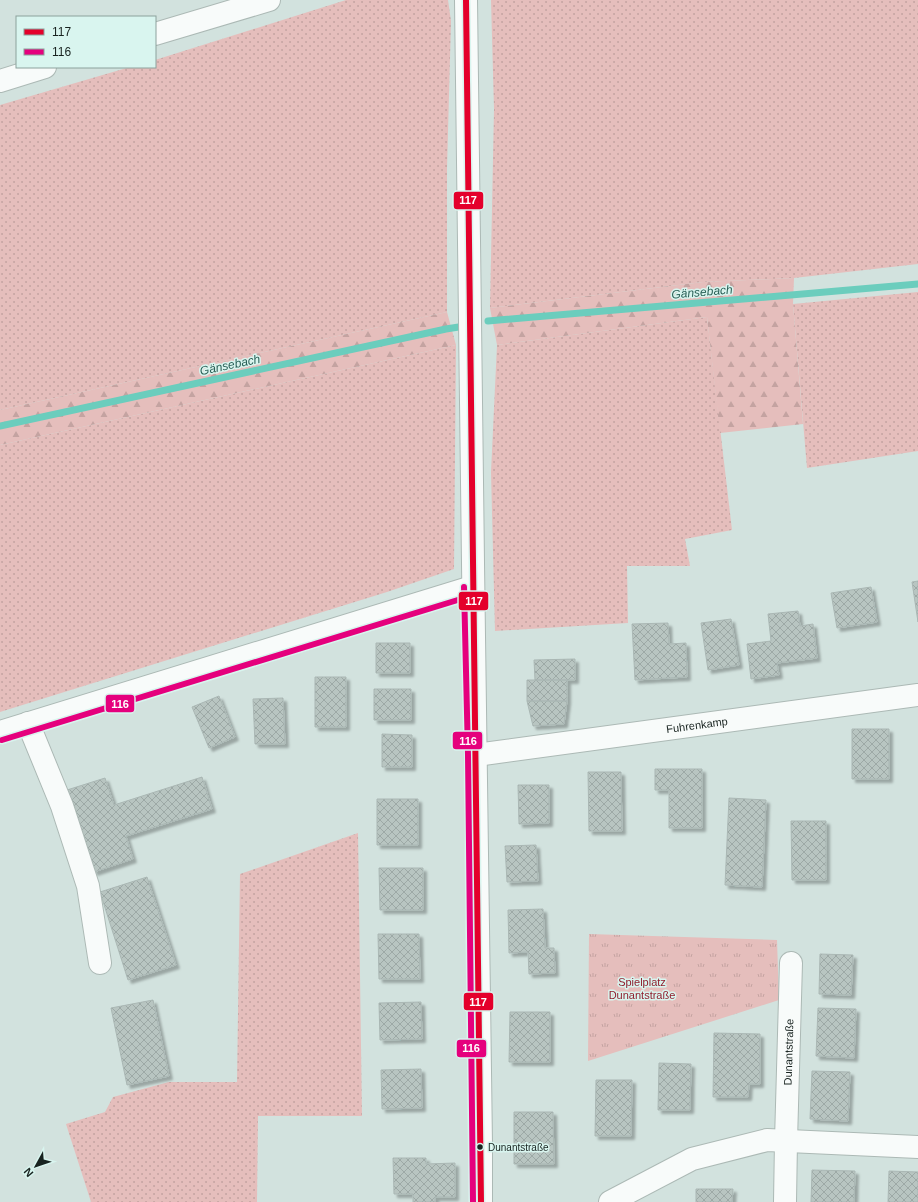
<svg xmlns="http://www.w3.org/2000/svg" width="918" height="1202" font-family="Helvetica,sans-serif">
<defs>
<pattern id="grass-dots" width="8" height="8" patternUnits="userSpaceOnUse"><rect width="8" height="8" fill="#e5bebc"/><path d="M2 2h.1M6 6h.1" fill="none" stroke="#c4a3a1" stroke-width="1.8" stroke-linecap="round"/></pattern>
<pattern id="forest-firs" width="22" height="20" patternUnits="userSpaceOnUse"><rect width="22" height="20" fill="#e5bebc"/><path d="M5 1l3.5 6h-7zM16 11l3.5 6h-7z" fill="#c4a3a1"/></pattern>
<pattern id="park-tufts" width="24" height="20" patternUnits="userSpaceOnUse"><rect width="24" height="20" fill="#e5bebc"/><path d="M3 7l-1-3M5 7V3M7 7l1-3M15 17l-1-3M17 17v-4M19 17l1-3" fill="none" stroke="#c4a3a1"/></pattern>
<pattern id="building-cross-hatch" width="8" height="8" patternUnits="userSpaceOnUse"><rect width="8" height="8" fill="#b8c5c1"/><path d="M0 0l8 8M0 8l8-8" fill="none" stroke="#9da9a6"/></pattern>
<filter id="shadow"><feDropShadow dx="3.5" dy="3.5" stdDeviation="1" flood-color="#0004"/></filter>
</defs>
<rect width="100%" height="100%" fill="#d2e2de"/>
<path fill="url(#grass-dots)" d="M 346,0 L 448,0 L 451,21 L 447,169 L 447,312 L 0,410 L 0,105 L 130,67 L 155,67 L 155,60 Z
M 491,0 L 918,0 L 918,264 L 794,278 L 703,282 L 490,308 L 494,109 Z
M 918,292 L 918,451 L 807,468 L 793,304 Z
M 707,317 L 732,530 L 685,539 L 690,566 L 627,566 L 628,623 L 495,631 L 491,472 L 497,345 Z
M 456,345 L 454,569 L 387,592 L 0,712 L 0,445 Z
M 358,833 L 362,1116 L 258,1116 L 257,1202 L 91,1202 L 66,1124 L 105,1112 L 113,1097 L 169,1082 L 237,1082 L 240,874 Z"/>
<path fill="url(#forest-firs)" d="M 794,278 L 793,304 L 803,424 L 720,433 L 707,317 L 497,345 L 490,308 L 703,282 Z
M 447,312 L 456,345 L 0,445 L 0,410 Z"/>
<path fill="url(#park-tufts)" d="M 589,934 L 777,940 L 779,1000 L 588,1061 Z"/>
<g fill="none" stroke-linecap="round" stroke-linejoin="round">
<path stroke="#6bcdbd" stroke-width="7" d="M 488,321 L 918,284
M 0,426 L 446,329 L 465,326"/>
</g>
<path fill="url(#building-cross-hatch)" stroke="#aab7b4" filter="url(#shadow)" d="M 918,581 L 918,622 L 912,582 Z
M 871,587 L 877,622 L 837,628 L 831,593 Z
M 798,611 L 800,626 L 813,624 L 817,658 L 777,663 L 779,675 L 751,679 L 747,644 L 771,641 L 768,614 Z
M 731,619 L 739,665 L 708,670 L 701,623 Z
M 668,623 L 669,644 L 686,643 L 687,677 L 635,680 L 632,624 Z
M 376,643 L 410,643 L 410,673 L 376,673 Z
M 575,659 L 575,680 L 535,680 L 534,660 Z
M 315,677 L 346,677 L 346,727 L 315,727 Z
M 527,680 L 567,680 L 567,701 L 527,701 Z
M 374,689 L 411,689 L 411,720 L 374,720 Z
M 219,696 L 235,737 L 209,748 L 192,707 Z
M 283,698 L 285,744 L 255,744 L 253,699 Z
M 527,701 L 567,701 L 564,724 L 533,726 Z
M 852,729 L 889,729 L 889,779 L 852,779 Z
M 382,734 L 412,735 L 412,767 L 382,767 Z
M 655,769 L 702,769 L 702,828 L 669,828 L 669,790 L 655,790 Z
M 588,772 L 621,772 L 622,831 L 589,831 Z
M 202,777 L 212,809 L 126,836 L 133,859 L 94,872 L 67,790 L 105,778 L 114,805 Z
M 518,785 L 549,785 L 549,823 L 519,824 Z
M 729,798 L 766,800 L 762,887 L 725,885 Z
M 377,799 L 418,799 L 418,845 L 377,845 Z
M 791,821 L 826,821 L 826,880 L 792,880 Z
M 536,845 L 538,881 L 507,882 L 505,846 Z
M 379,868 L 423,868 L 423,910 L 380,910 Z
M 147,877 L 176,965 L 128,980 L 100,892 Z
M 543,909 L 545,948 L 554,948 L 555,973 L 529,974 L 528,952 L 509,953 L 508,910 Z
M 378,934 L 419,934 L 420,979 L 379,979 Z
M 820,954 L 853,955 L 851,995 L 819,994 Z
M 153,1000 L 169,1076 L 127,1085 L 111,1008 Z
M 421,1002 L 422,1039 L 380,1040 L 379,1003 Z
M 818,1008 L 856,1009 L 854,1058 L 816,1056 Z
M 510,1012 L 550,1012 L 550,1062 L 509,1062 Z
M 714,1033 L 760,1034 L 760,1084 L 749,1084 L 748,1097 L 713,1097 Z
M 659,1063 L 691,1064 L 690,1110 L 658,1110 Z
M 421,1069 L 422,1108 L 382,1109 L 381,1070 Z
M 812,1071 L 850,1072 L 848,1121 L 810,1119 Z
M 596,1080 L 632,1080 L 631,1136 L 595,1136 Z
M 514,1112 L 553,1112 L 554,1164 L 514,1164 Z
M 393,1158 L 426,1158 L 426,1164 L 455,1163 L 455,1197 L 435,1197 L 435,1202 L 413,1202 L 413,1194 L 394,1194 Z
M 812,1170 L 855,1171 L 854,1202 L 811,1202 Z
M 889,1171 L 918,1172 L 918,1202 L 888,1202 Z
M 696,1189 L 733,1189 L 732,1202 L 696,1202 Z"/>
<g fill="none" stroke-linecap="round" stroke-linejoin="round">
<defs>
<g id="minor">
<path d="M 466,0 C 472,381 474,763 481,1144 L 481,1202"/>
<path d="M 155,34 L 269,0"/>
<path d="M 0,81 L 45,67"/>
<path d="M 28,723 L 62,806 L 88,886 L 100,963"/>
<path d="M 0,732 L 472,587"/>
<path id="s1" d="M 476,755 L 918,695"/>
<path d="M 610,1202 L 692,1159 L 767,1140 L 918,1147"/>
<path id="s2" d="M 785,1202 L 786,1141 L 791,963"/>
</g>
</defs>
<use href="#minor" stroke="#acb9b5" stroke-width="24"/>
<use href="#minor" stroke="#f8fbfa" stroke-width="22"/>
<defs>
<path id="bus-1" d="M 466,0 L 481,1202"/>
<path id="bus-2" d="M 464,587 L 468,755 L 473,1202
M 2,740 L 474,595"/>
</defs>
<use href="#bus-1" stroke="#d9f5ef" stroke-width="9"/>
<use href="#bus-2" stroke="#d9f5ef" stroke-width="9"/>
<use href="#bus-1" stroke="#e4002b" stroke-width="6"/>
<use href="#bus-2" stroke="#e5007d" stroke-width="6"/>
</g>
<circle fill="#182320" stroke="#d9f5ef" stroke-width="1.5" cx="480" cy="1147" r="3.5"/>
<g text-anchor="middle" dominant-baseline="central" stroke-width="3" stroke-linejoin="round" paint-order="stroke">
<g font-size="10" fill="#182320" stroke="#d9f5ef" text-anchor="start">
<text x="488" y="1147">Dunantstraße</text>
</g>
<g font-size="11" fill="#182320" stroke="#d9f5ef">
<text stroke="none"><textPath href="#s1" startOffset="223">Fuhrenkamp</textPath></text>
<text stroke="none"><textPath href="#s2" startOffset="150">Dunantstraße</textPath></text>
</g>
<g font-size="11" fill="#901f2e" stroke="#d9f5ef">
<text x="642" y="982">Spielplatz<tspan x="642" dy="13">Dunantstraße</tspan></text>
</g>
<g font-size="12" font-style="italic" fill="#2b6057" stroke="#d9f5ef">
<text transform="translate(702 292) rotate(-5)">Gänsebach</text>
<text transform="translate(230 365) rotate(-12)">Gänsebach</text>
</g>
</g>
<g stroke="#d9f5ef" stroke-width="1.5">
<rect x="453" y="191" width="31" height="19" rx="4" fill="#e4002b"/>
<rect x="458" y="591" width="31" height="20" rx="4" fill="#e4002b"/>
<rect x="105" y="694" width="30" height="19" rx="4" fill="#e5007d"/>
<rect x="452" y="731" width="31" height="19" rx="4" fill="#e5007d"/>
<rect x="463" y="992" width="31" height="19" rx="4" fill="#e4002b"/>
<rect x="456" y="1039" width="31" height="19" rx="4" fill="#e5007d"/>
</g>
<g font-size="11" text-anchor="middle" font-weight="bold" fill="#fff">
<text x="468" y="204">117</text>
<text x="474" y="605">117</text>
<text x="120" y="708">116</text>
<text x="468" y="745">116</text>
<text x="478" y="1006">117</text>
<text x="471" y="1052">116</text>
</g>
<rect x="16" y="16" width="140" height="52" fill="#d9f5ef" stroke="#8ca19c"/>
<rect x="24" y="29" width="20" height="6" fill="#e4002b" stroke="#8ca19c"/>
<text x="52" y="36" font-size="12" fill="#182320">117</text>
<rect x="24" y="49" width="20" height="6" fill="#e5007d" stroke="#8ca19c"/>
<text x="52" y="56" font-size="12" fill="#182320">116</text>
<g transform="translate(36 1166) rotate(230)" stroke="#d9f5ef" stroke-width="3" paint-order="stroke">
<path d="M0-3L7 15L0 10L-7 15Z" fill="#182320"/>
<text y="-6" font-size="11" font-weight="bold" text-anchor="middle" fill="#182320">N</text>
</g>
</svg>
